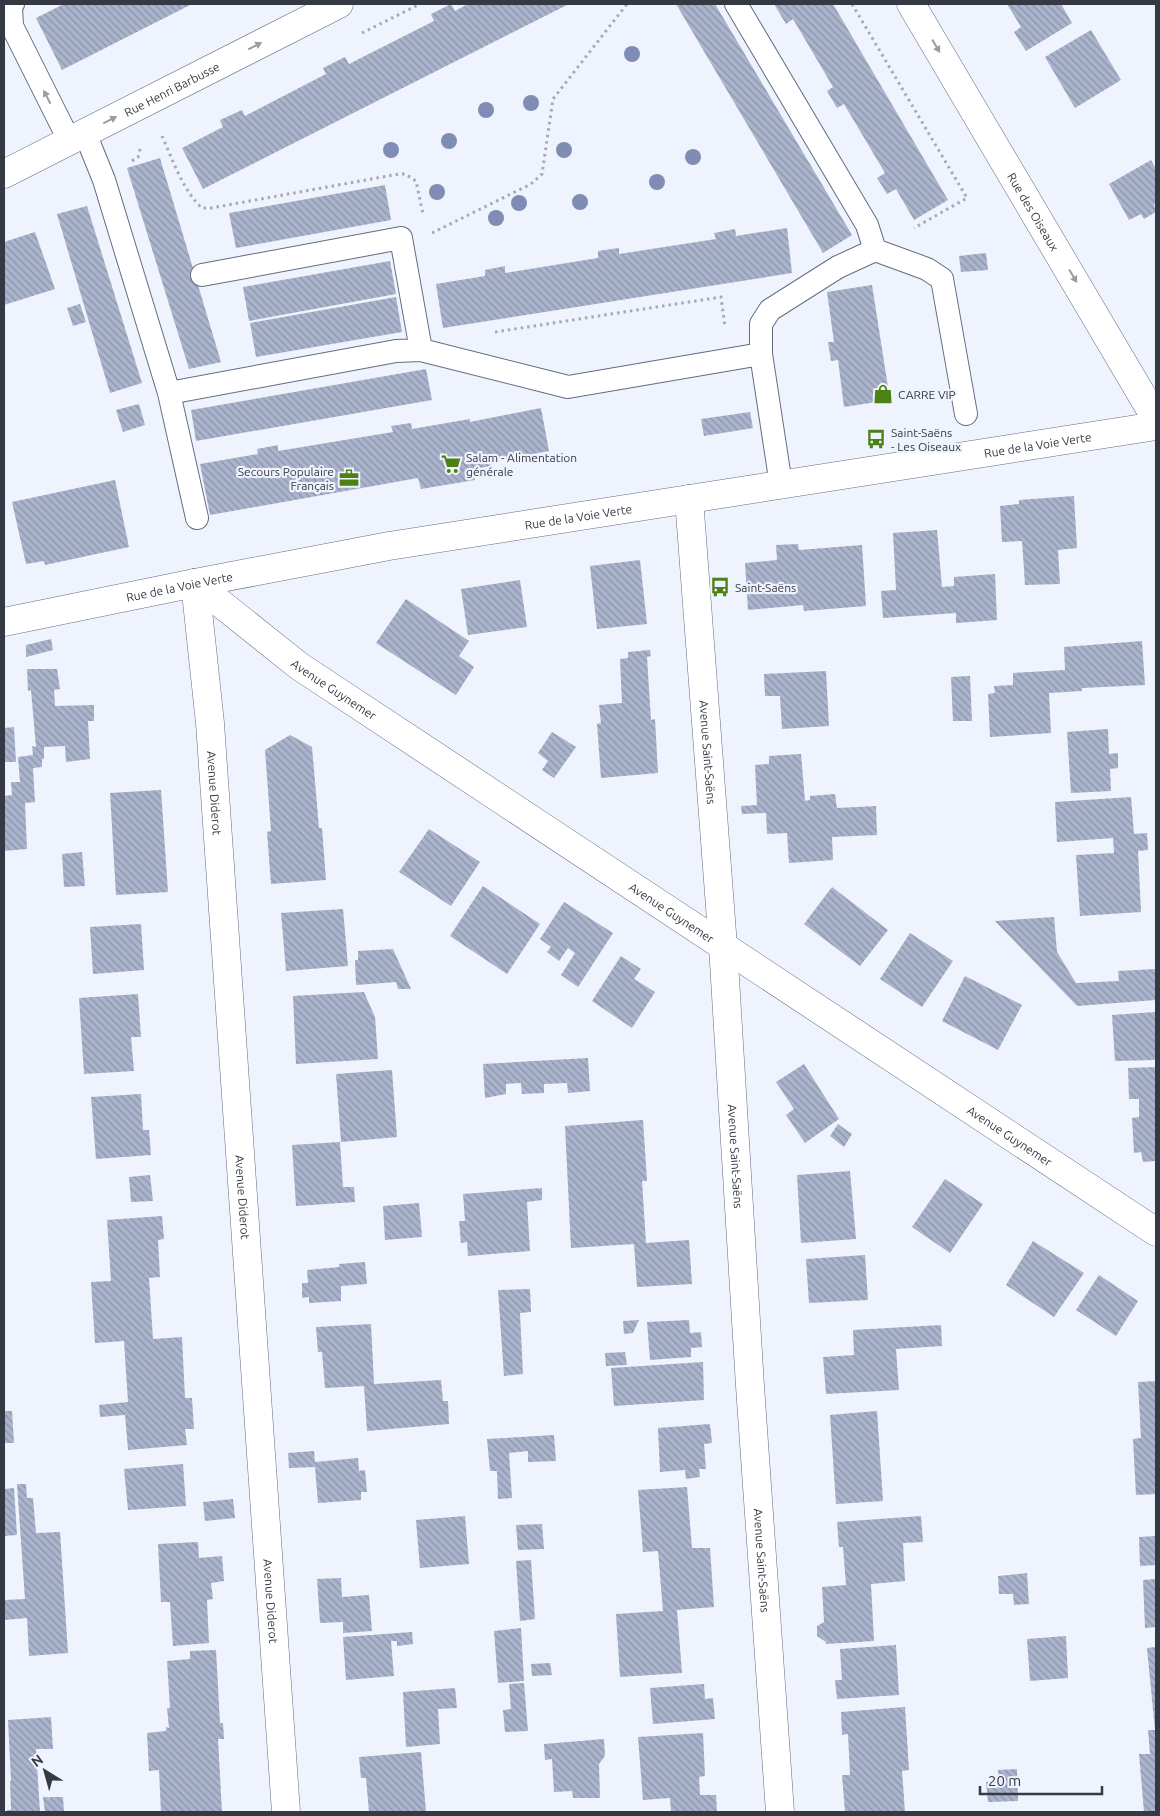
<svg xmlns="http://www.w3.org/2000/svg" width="1160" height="1816" font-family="Ubuntu,sans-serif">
<defs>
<pattern id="building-back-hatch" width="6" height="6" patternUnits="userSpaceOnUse" patternTransform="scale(1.25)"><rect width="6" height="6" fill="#aab4cc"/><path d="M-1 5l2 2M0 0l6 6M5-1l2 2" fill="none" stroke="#8b93a7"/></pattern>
</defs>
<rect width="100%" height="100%" fill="#eff3fe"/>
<path fill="url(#building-back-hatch)" d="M 64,4 L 192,4 L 62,70 L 36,18 Z
M 451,4 L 455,11 L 468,4 L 569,4 L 203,189 L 182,148 L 223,127 L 220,120 L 242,110 L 245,116 L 326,74 L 323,68 L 345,57 L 349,64 L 434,21 L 431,14 Z
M 676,4 L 715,4 L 852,235 L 823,253 Z
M 774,4 L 833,4 L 948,200 L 914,220 L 896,189 L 887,194 L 877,178 L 885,173 L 844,104 L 837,108 L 827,91 L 833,87 L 793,19 L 786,24 Z
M 1007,4 L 1061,4 L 1072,23 L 1026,51 L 1014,32 L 1021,27 Z
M 1091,30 L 1121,80 L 1075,108 L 1045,57 Z
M 160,158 L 221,362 L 189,369 L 127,168 Z
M 1151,160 L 1156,169 L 1156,203 L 1154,204 L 1156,212 L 1144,219 L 1141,214 L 1129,220 L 1109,184 Z
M 385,185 L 391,220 L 236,248 L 229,213 Z
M 87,206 L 142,383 L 110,393 L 57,214 Z
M 787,228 L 792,273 L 443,328 L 436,284 L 485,276 L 485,270 L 505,266 L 505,273 L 598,258 L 598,251 L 619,248 L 619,254 L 716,239 L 714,233 L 735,229 L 736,236 Z
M 35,232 L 55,289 L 4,305 L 4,242 Z
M 986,253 L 988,270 L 961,272 L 959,256 Z
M 390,261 L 396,294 L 249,321 L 243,287 Z
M 872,285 L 890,400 L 844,407 L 838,360 L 831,361 L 828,342 L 834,342 L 827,292 Z
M 396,297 L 402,332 L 256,357 L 250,323 Z
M 80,304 L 86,322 L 73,326 L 67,308 Z
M 426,369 L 432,400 L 196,441 L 191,410 Z
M 139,404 L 145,425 L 123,432 L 116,410 Z
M 541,408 L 549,451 L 490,462 L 491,466 L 473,469 L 475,480 L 421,489 L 418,478 L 210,515 L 200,464 L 258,454 L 257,449 L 278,445 L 278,451 L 393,432 L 391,426 L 411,423 L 412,429 L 470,419 L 470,422 Z
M 750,412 L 753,428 L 704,436 L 701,419 Z
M 115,480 L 129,547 L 45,565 L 44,561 L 26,564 L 12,502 Z
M 1074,496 L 1077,548 L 1058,550 L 1060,584 L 1025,585 L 1022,541 L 1002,542 L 1000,506 L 1019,504 L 1019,500 Z
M 937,530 L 942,587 L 954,586 L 954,577 L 995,574 L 997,620 L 956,623 L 956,613 L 883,618 L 881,591 L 896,590 L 893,533 Z
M 798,544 L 799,550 L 862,545 L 866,606 L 804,611 L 803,605 L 748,610 L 745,563 L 777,560 L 776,545 Z
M 640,560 L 647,624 L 597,629 L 590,566 Z
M 520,580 L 527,627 L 468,635 L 461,589 Z
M 406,599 L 469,641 L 459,656 L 474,667 L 456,695 L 376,643 Z
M 51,639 L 53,650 L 26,657 L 26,645 Z
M 1142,641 L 1145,685 L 1082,688 L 1082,691 L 1049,693 L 1051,733 L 990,737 L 988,694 L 995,693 L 994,686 L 1013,685 L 1013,673 L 1065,670 L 1064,647 Z
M 650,650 L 651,656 L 647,657 L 651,720 L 655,719 L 658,773 L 601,778 L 597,724 L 601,723 L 599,705 L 622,703 L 620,659 L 628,658 L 628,652 Z
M 27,669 L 57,669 L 60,689 L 54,690 L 55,706 L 94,705 L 94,721 L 88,721 L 90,759 L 66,762 L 65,746 L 44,747 L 44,759 L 42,759 L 42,767 L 33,768 L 35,802 L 25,803 L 27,849 L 4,851 L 4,796 L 12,795 L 11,782 L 20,782 L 18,757 L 33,755 L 32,746 L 36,747 L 31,690 L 28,691 Z
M 826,671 L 829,726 L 782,729 L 780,696 L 765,696 L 764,674 Z
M 970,676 L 972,721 L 953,721 L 951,677 Z
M 14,727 L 16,762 L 4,762 L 4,728 Z
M 1108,729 L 1109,754 L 1118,753 L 1118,768 L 1110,769 L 1111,791 L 1071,793 L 1067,732 Z
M 552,732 L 576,747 L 554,778 L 542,770 L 548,761 L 538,753 Z
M 290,735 L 312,747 L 319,828 L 322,828 L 326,880 L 271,884 L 267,832 L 271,831 L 265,750 Z
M 801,754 L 805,801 L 810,800 L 810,796 L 835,794 L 837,808 L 876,806 L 877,835 L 832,837 L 833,860 L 789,863 L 787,833 L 767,834 L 766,813 L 742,814 L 741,806 L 757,805 L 755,765 L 769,764 L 769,756 Z
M 161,790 L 168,892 L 116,895 L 110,793 Z
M 1131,797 L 1134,834 L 1147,833 L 1148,850 L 1138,851 L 1141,912 L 1080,916 L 1076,855 L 1114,853 L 1113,838 L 1057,842 L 1055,802 Z
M 429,829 L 480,862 L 451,906 L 399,872 Z
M 82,852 L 85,886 L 64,887 L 62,854 Z
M 483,886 L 540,924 L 507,974 L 450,936 Z
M 832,887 L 888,930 L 860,966 L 804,924 Z
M 564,902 L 613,933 L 578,987 L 561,975 L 575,953 L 568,948 L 559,961 L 547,952 L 551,947 L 540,939 Z
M 343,909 L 348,966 L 286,971 L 281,913 Z
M 1054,917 L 1057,952 L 1076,983 L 1119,981 L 1118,971 L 1156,969 L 1156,1000 L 1077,1006 L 995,921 Z
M 141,924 L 144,970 L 93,974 L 90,927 Z
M 910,933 L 953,961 L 922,1007 L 880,979 Z
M 393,949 L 411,989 L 398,989 L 396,982 L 356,985 L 355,960 L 358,960 L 358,951 Z
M 621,956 L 641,969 L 634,979 L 655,992 L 632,1028 L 592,1001 Z
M 965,976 L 1022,1005 L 998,1050 L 942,1021 Z
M 364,992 L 375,1017 L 378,1059 L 296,1064 L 293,996 Z
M 138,994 L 141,1037 L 131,1037 L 134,1071 L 84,1074 L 79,998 Z
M 1156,1012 L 1156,1060 L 1115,1061 L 1112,1015 Z
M 588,1058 L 590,1091 L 568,1093 L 567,1083 L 544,1084 L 544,1093 L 522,1094 L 521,1083 L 506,1084 L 506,1094 L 485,1098 L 483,1064 Z
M 804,1064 L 839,1119 L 805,1143 L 786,1115 L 794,1109 L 776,1082 Z
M 1156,1067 L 1156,1161 L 1143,1162 L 1141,1152 L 1134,1153 L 1132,1118 L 1139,1117 L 1139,1099 L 1129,1099 L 1128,1068 Z
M 392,1070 L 397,1137 L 341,1142 L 336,1074 Z
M 141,1094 L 143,1130 L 149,1130 L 151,1155 L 96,1159 L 91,1097 Z
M 643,1120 L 647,1181 L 642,1181 L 646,1243 L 689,1240 L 692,1284 L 637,1287 L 634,1244 L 571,1248 L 565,1126 Z
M 838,1124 L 852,1134 L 844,1147 L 830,1136 Z
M 340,1142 L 343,1187 L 354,1187 L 355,1202 L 296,1206 L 292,1145 Z
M 850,1171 L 856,1239 L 801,1243 L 797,1175 Z
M 150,1175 L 153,1201 L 131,1202 L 129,1177 Z
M 945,1179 L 983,1204 L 950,1253 L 912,1227 Z
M 542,1188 L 542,1200 L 527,1202 L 530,1251 L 468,1256 L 467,1242 L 461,1243 L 459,1221 L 465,1221 L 463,1194 Z
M 419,1203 L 422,1237 L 385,1240 L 383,1206 Z
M 162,1216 L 164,1239 L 158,1240 L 160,1277 L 149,1278 L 153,1339 L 182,1337 L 185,1398 L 192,1398 L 194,1429 L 185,1429 L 187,1445 L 128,1450 L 125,1415 L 100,1417 L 99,1405 L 128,1402 L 124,1341 L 95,1343 L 91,1282 L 111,1281 L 107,1220 Z
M 1033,1241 L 1084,1273 L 1054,1317 L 1006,1285 Z
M 865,1255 L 868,1300 L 809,1303 L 806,1259 Z
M 365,1262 L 367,1284 L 341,1286 L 341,1301 L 309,1303 L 309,1297 L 302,1298 L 302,1283 L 308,1283 L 307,1270 L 339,1267 L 339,1264 Z
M 1099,1275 L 1138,1301 L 1116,1336 L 1076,1310 Z
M 530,1289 L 531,1312 L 520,1313 L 523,1374 L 504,1376 L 498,1290 Z
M 639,1320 L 633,1333 L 624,1334 L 623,1321 Z
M 689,1320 L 690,1333 L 701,1332 L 702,1347 L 691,1348 L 691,1357 L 650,1360 L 647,1322 Z
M 371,1324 L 374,1384 L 441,1380 L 443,1401 L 448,1401 L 449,1424 L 367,1431 L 364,1386 L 325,1388 L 322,1352 L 318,1352 L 316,1327 Z
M 941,1325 L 942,1346 L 896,1349 L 899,1390 L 826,1394 L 823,1357 L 854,1355 L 853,1330 Z
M 625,1352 L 627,1365 L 606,1366 L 605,1353 Z
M 703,1362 L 704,1400 L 614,1406 L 611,1368 Z
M 1156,1381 L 1156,1494 L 1136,1495 L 1133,1439 L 1141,1438 L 1138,1382 Z
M 4,1411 L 12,1411 L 14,1443 L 4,1443 Z
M 877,1411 L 883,1501 L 836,1504 L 830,1415 Z
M 710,1424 L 712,1443 L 704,1444 L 706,1469 L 699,1469 L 700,1477 L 686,1479 L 685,1470 L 660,1472 L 658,1428 Z
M 554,1435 L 556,1461 L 528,1462 L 528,1451 L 509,1453 L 512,1498 L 498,1499 L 497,1471 L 490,1471 L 487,1439 Z
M 314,1451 L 315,1462 L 358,1458 L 359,1471 L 365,1470 L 367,1492 L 361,1492 L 361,1500 L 318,1503 L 315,1467 L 289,1468 L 288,1453 Z
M 183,1464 L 186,1506 L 128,1510 L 124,1469 Z
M 17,1484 L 26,1484 L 27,1498 L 33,1498 L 36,1533 L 60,1532 L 68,1653 L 29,1656 L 27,1618 L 4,1620 L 4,1600 L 25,1599 Z
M 687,1487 L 692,1548 L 710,1548 L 714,1607 L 677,1610 L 682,1673 L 620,1677 L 616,1614 L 663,1611 L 658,1551 L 643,1552 L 638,1490 Z
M 14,1488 L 17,1535 L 4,1536 L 4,1489 Z
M 233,1499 L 235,1518 L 205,1521 L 203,1502 Z
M 465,1516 L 469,1564 L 420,1568 L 416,1520 Z
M 921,1516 L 923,1542 L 903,1543 L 905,1581 L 871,1584 L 874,1641 L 826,1644 L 826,1642 L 817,1636 L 817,1626 L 824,1622 L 822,1587 L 846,1585 L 843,1547 L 839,1547 L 837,1522 Z
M 542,1524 L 544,1549 L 518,1550 L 516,1525 Z
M 1156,1536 L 1156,1565 L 1140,1566 L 1139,1537 Z
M 198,1542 L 199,1558 L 222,1556 L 224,1581 L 211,1583 L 213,1599 L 207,1600 L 209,1643 L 173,1646 L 170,1602 L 161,1602 L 158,1544 Z
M 531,1560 L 535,1619 L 520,1621 L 516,1561 Z
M 1027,1573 L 1029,1604 L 1014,1605 L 1013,1594 L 999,1594 L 998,1576 Z
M 341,1578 L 342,1597 L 369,1595 L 372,1631 L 343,1633 L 343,1622 L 320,1623 L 317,1579 Z
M 1156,1579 L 1156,1627 L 1145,1628 L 1143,1580 Z
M 521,1628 L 524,1681 L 498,1683 L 494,1631 Z
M 412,1632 L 413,1644 L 397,1646 L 397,1641 L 391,1641 L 394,1676 L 346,1680 L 343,1637 Z
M 1066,1636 L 1068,1678 L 1030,1681 L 1027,1639 Z
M 896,1645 L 899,1695 L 837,1699 L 835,1680 L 842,1680 L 840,1649 Z
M 1156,1647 L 1156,1812 L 1144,1812 L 1139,1754 L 1150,1754 L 1148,1730 L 1155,1730 L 1147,1648 Z
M 216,1650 L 220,1723 L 223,1723 L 224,1739 L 218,1739 L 222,1812 L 161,1812 L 159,1770 L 149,1771 L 147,1733 L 166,1731 L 166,1727 L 169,1728 L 167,1708 L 170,1708 L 167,1661 L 190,1659 L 190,1651 Z
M 550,1663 L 552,1675 L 532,1676 L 531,1664 Z
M 524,1683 L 528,1731 L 505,1732 L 503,1710 L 511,1709 L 509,1684 Z
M 704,1684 L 705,1699 L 713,1698 L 715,1719 L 653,1724 L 650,1688 Z
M 455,1688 L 457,1708 L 438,1709 L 440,1744 L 406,1747 L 403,1692 Z
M 905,1707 L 909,1770 L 902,1771 L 905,1812 L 845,1812 L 842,1775 L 850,1775 L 848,1734 L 842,1735 L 841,1712 Z
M 51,1717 L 53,1749 L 36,1749 L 40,1812 L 7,1812 L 7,1810 L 11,1810 L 10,1781 L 11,1781 L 8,1720 Z
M 703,1733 L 705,1776 L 699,1777 L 700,1795 L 716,1795 L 717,1812 L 671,1812 L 670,1798 L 643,1800 L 638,1737 Z
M 604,1739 L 605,1756 L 599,1764 L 600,1798 L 573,1798 L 572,1791 L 554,1792 L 552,1759 L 545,1760 L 544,1744 Z
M 421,1752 L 426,1812 L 369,1812 L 366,1778 L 361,1778 L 359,1757 Z
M 1017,1769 L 1018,1801 L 988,1802 L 986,1782 L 999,1781 L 998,1770 Z
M 43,1797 L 63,1797 L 64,1812 L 45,1812 Z"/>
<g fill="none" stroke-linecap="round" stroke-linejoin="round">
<defs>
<path id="service" d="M 13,4 L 11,7 L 12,26 L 69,140
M 736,4 L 867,225 L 875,250
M 85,133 L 104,180 L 169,393 L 396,351 L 421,350 L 568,387 L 761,354
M 202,275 L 401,238 L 421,350
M 169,393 L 197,518
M 781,485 L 761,354 L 761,324 L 770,310 L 838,267 L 875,250 L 927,269 L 942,279 L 966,414"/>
<g id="minor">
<path id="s1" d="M 911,4 L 1156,419"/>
<path id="s2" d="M 4,174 L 339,4"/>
<path id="s3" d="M 689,499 L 723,946 L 750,1386 L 780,1812"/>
<path id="s4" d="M 195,583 L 210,723 L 286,1812"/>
<path id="s5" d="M 195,583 L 299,666 L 1156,1232"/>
</g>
<g id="tertiary">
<path id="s6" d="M 4,622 L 195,583 L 389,546 L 1156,426"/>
</g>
</defs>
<use href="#service" stroke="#636c82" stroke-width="24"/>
<use href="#minor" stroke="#636c82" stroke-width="29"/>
<use href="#tertiary" stroke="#636c82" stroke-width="29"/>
<path stroke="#a5a9b3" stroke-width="3" stroke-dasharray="2.5 4" stroke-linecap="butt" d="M 852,4 L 967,198 L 914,228
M 362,33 L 420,4
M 162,136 C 172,158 183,191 202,208 L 211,208 L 399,174 L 405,174 L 416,181 L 423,214
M 132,161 L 138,157 L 141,146
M 432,233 L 531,184 L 542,174 L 553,99 L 627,4
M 495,332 L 721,297 L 725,327"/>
<use href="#service" stroke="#fff" stroke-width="22"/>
<use href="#minor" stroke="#fff" stroke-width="28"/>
<use href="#tertiary" stroke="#fff" stroke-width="28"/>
</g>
<g fill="#7f8cb4">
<circle cx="632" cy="54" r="8"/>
<circle cx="531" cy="103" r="8"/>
<circle cx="486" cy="110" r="8"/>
<circle cx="449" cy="141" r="8"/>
<circle cx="391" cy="150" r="8"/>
<circle cx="564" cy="150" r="8"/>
<circle cx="693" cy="157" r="8"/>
<circle cx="657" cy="182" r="8"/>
<circle cx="437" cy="192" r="8"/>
<circle cx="580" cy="202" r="8"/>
<circle cx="519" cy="203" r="8"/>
<circle cx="496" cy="218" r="8"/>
</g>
<defs><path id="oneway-solid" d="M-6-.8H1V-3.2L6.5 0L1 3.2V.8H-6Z" transform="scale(1.25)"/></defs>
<g fill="#9a9ca1">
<use href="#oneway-solid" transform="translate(255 46) rotate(-27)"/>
<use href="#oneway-solid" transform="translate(936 46) rotate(59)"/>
<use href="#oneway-solid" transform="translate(47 97) rotate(-117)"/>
<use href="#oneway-solid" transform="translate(110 120) rotate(-27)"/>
<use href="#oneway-solid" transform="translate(1073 276) rotate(59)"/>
</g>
<defs>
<symbol id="shop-bare" viewBox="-9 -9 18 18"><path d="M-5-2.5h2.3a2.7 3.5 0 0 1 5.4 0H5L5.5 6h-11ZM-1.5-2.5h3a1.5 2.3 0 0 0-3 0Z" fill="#4e8114" stroke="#eff3fe" stroke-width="2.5" paint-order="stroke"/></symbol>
<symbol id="bus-bare" viewBox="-9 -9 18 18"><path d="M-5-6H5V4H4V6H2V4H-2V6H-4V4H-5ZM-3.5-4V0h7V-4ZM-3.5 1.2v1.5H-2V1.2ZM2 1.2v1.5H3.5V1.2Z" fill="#4e8114" stroke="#eff3fe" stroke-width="2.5" paint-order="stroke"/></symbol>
<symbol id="supermarket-bare" viewBox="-9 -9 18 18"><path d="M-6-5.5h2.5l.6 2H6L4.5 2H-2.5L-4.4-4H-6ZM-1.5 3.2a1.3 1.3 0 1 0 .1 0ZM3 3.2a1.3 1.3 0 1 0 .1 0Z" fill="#4e8114" stroke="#eff3fe" stroke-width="2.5" paint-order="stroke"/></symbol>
<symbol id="office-bare" viewBox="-9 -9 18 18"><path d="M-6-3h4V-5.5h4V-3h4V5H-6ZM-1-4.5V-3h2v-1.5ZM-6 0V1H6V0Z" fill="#4e8114" stroke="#eff3fe" stroke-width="2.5" paint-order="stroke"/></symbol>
</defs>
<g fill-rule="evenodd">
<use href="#shop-bare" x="869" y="380" width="28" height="28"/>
<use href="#bus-bare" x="862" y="425" width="28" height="28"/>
<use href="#supermarket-bare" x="437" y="450" width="28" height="28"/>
<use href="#office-bare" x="335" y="464" width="28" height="28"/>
<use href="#bus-bare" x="706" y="573" width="28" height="28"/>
</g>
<g text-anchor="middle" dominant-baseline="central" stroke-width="4.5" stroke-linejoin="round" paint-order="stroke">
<g font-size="12" fill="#353943" stroke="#eff3fe">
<text stroke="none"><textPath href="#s2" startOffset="188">Rue Henri Barbusse</textPath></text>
<text stroke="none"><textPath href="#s1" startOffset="241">Rue des Oiseaux</textPath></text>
<text stroke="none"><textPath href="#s6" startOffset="1049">Rue de la Voie Verte</textPath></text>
<text stroke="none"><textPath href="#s6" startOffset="584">Rue de la Voie Verte</textPath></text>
<text stroke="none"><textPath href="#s6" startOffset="179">Rue de la Voie Verte</textPath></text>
<text stroke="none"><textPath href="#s5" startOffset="175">Avenue Guynemer</textPath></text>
<text stroke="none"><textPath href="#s3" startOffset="254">Avenue Saint-Saëns</textPath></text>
<text stroke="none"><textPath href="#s4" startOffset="211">Avenue Diderot</textPath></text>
<text stroke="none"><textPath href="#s5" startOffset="580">Avenue Guynemer</textPath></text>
<text stroke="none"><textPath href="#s5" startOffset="985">Avenue Guynemer</textPath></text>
<text stroke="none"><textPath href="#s3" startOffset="659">Avenue Saint-Saëns</textPath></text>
<text stroke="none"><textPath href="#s4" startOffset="616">Avenue Diderot</textPath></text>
<text stroke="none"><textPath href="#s3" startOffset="1064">Avenue Saint-Saëns</textPath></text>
<text stroke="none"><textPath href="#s4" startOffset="1021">Avenue Diderot</textPath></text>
</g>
<g font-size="12" fill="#353943" stroke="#eff3fe" text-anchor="start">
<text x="898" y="394">CARRE VIP</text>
<text x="891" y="432">Saint-Saëns<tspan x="891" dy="14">- Les Oiseaux</tspan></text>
<text x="466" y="457">Salam - Alimentation<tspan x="466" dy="14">générale</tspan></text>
<text x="334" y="471" text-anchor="end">Secours Populaire<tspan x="334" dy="14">Français</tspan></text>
<text x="735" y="587">Saint-Saëns</text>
</g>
</g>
<rect width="1160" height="1816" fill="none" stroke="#353943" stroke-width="10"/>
<g transform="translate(45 1771) rotate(323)" stroke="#eff3fe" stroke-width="4" paint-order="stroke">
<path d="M0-4L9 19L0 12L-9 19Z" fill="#353943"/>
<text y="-8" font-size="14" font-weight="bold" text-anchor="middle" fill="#353943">N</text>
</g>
<path d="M980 1786v8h122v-8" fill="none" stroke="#353943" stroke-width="2.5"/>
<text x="988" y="1786" font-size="15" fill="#353943" stroke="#eff3fe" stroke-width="4" paint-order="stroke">20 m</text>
</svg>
